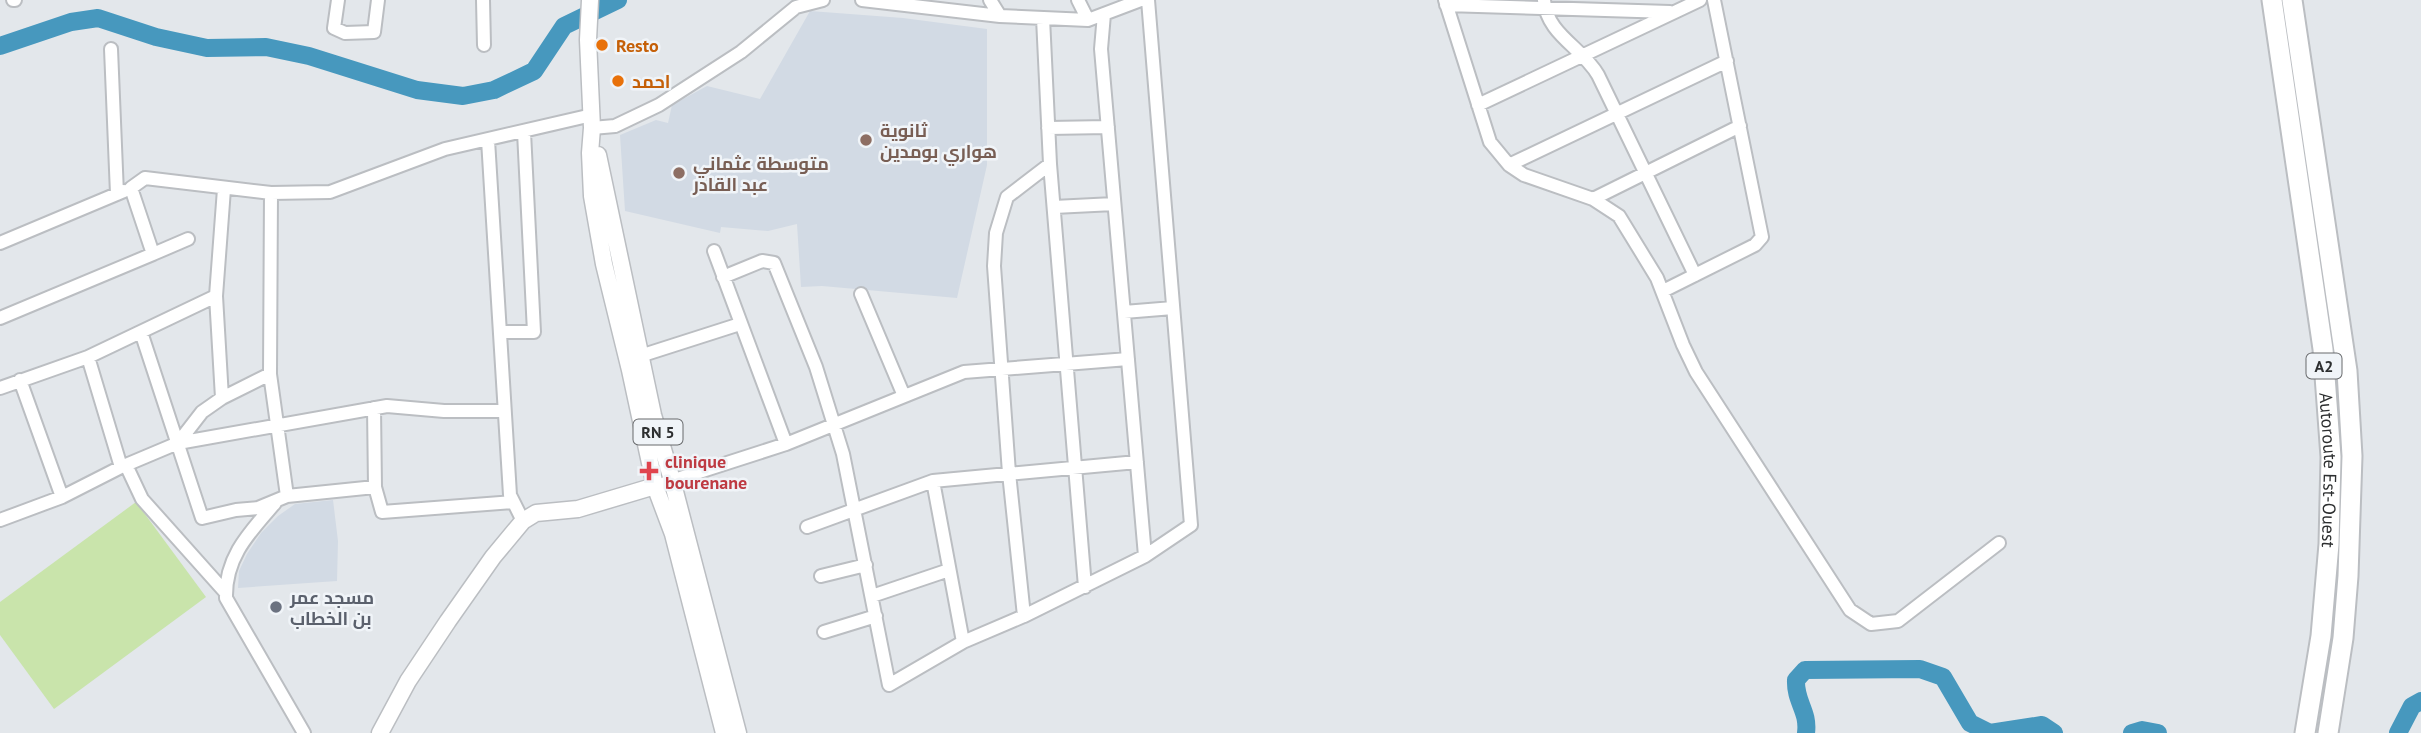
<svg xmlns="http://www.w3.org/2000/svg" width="2421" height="733" font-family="'PT Sans',Cairo,sans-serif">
<rect width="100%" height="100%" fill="#e3e7eb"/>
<path fill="#d2dae4" d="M 810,11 L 903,18 L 987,29 L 987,165 L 957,298 L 822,286 L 801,287 L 797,224 L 768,231 L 721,227 L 720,233 L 625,211 L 620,135 L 656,120 L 668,123 L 672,105 L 707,86 L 760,99 Z
M 333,500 L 338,541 L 337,581 L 238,588 L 239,571 L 247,554 L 261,533 L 278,516 L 295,504 Z"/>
<path fill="#c9e4ab" d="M 136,502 L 206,597 L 54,709 L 0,635 L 0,602 Z"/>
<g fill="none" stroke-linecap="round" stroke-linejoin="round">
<path stroke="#4798be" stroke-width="18" d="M 0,46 L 71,22 L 98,18 L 156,37 L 207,48 L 266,47 L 309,56 L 417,90 L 463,96 L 494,90 L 534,71 L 564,26 L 618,0
M 1806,733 C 1809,711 1795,702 1796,680 L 1805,670 L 1920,669 L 1943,677 L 1970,723 L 1990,733 L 2042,725 L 2054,733
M 2132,733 L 2142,730 L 2158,733
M 2398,733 L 2412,706 L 2421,701"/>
<defs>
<path id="minor" d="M 13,0 L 15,0
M 338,0 L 334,28 L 345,33 L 374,32 L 378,0
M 483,0 L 484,45
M 862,0 L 1000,16 L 1088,20 L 1141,0
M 990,0 L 1000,16
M 1078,0 L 1088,20
M 1445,0 L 1490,142 L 1509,165 L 1524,175 L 1593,199 L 1619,216 L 1657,278 L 1683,345 L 1696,372 L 1850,610 L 1871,624 L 1898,621 L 1999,543
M 1544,0 C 1547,35 1582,47 1598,75 L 1695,275
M 1446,5 L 1670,12
M 1043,18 L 1050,164 L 1085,587
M 111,49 L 117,194
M 1478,105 L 1700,0
M 592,128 L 615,126 L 659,105 L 741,52 L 796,7 L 823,0
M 1048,128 L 1108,127
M 488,140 L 510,495 L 523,521
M 1050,164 L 1007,197 L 996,233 L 994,266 L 1009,473 L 1024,616 L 1145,556 L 1101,49 L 1104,14
M 1509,165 L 1727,61
M 271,193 L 270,374 L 287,496
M 1593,199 L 1740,126
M 1054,207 L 1114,204
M 0,243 L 124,191
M 714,251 L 786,444
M 153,254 L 188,239
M 723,277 L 762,261 L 774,263 L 816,367 L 843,454 L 889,685 L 963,642 L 1024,616
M 1663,291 L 1755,245 L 1762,237 L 1714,0
M 861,294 L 904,396
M 216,296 L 222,398
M 1124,312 L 1173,308
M 0,318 L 153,254 L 131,188 L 145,178 L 271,193 L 330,192 L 445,149 L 592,115
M 141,332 L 202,518 L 236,510 L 258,508 L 287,496 L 375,487
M 500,332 L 534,332 L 524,132
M 640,356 L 740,324
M 88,357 L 121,467
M 20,380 L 62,497
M 0,388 L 88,357 L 216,296 L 224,189
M 374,408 L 375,487 L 382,512 L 513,502
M 178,443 L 202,412 L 222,398 L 270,374
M 126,465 L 142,499 L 226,593
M 933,481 L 963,642
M 665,483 L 786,444 L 964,372 L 1128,359
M 275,503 C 249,533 225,557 226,598 L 304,733
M 0,520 L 62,497 L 121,467 L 178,443 L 387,406 L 444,411 L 504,411
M 807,527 L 933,481 L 1137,462
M 1145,556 L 1191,525 L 1148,0
M 821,576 L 866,565
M 872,596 L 949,570
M 824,632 L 876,616"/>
<path id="major" d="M 590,0 L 588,40 L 592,128 L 590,153 L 592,196 L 604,264 L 630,370 L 655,486 L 673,534 L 724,733
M 598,155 L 653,415 L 672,480 L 738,733
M 380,733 L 408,681 L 448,621 L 493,557 L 523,521 L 536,513 L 578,509 L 655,486"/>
<g id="highway">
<path id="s1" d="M 2272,0 L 2323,349 L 2331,457 L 2329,544 L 2321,636 L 2305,733"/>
<path d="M 2292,0 L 2347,371 L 2352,456 L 2348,576 L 2343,638 L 2328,733"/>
</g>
</defs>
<use href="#minor" stroke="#bbbec2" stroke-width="16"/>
<use href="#major" stroke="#bbbec2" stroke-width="19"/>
<use href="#highway" stroke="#bbbec2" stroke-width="23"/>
<use href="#minor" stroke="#fff" stroke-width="12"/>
<use href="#major" stroke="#fff" stroke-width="16"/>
<use href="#highway" stroke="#fff" stroke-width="19"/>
</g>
<g fill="#e8710a" stroke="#f0f4f8" stroke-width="2.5">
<circle cx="602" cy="45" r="7"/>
<circle cx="618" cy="81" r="7"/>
</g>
<g fill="#8d6e63" stroke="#f0f4f8" stroke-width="2.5">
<circle cx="866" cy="140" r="7"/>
<circle cx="679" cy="173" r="7"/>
</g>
<path fill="#e0444e" stroke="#f0f4f8" stroke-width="2.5" d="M645.5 460.5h7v7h7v7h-7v7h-7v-7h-7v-7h7z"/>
<circle fill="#6b7280" stroke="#f0f4f8" stroke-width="2.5" cx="276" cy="607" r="7"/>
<g text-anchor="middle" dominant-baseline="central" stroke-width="5" stroke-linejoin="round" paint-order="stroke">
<g fill="#f0f4f8" stroke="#686a6c" stroke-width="2">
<rect x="2306.5" y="353.5" width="35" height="25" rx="5"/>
<rect x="633.5" y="419.5" width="49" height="25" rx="5"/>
</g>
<g font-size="16" font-weight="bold" fill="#2d2f30">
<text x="2324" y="366">A2</text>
<text x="658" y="432">RN 5</text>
</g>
<g font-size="18" font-weight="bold" fill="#c56008" stroke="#f0f4f8" text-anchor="start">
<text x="616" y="45">Resto</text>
<text x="632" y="81">احمد</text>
</g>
<g font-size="18" font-weight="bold" fill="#785e54" stroke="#f0f4f8" text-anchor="start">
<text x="880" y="130">ثانوية<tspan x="880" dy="21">هواري بومدين</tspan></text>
<text x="693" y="163">متوسطة عثماني<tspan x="693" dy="21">عبد القادر</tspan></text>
</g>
<g font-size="18" font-weight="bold" fill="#be3a42" stroke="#f0f4f8" text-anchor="start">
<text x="665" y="461">clinique<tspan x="665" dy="21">bourenane</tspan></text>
</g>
<g font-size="18" fill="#2d2f30" stroke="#f0f4f8">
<text stroke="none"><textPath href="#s1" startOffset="474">Autoroute Est-Ouest</textPath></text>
</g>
<g font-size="18" font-weight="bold" fill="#5b616d" stroke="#f0f4f8" text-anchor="start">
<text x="290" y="597">مسجد عمر<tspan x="290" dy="21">بن الخطاب</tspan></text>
</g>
</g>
</svg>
